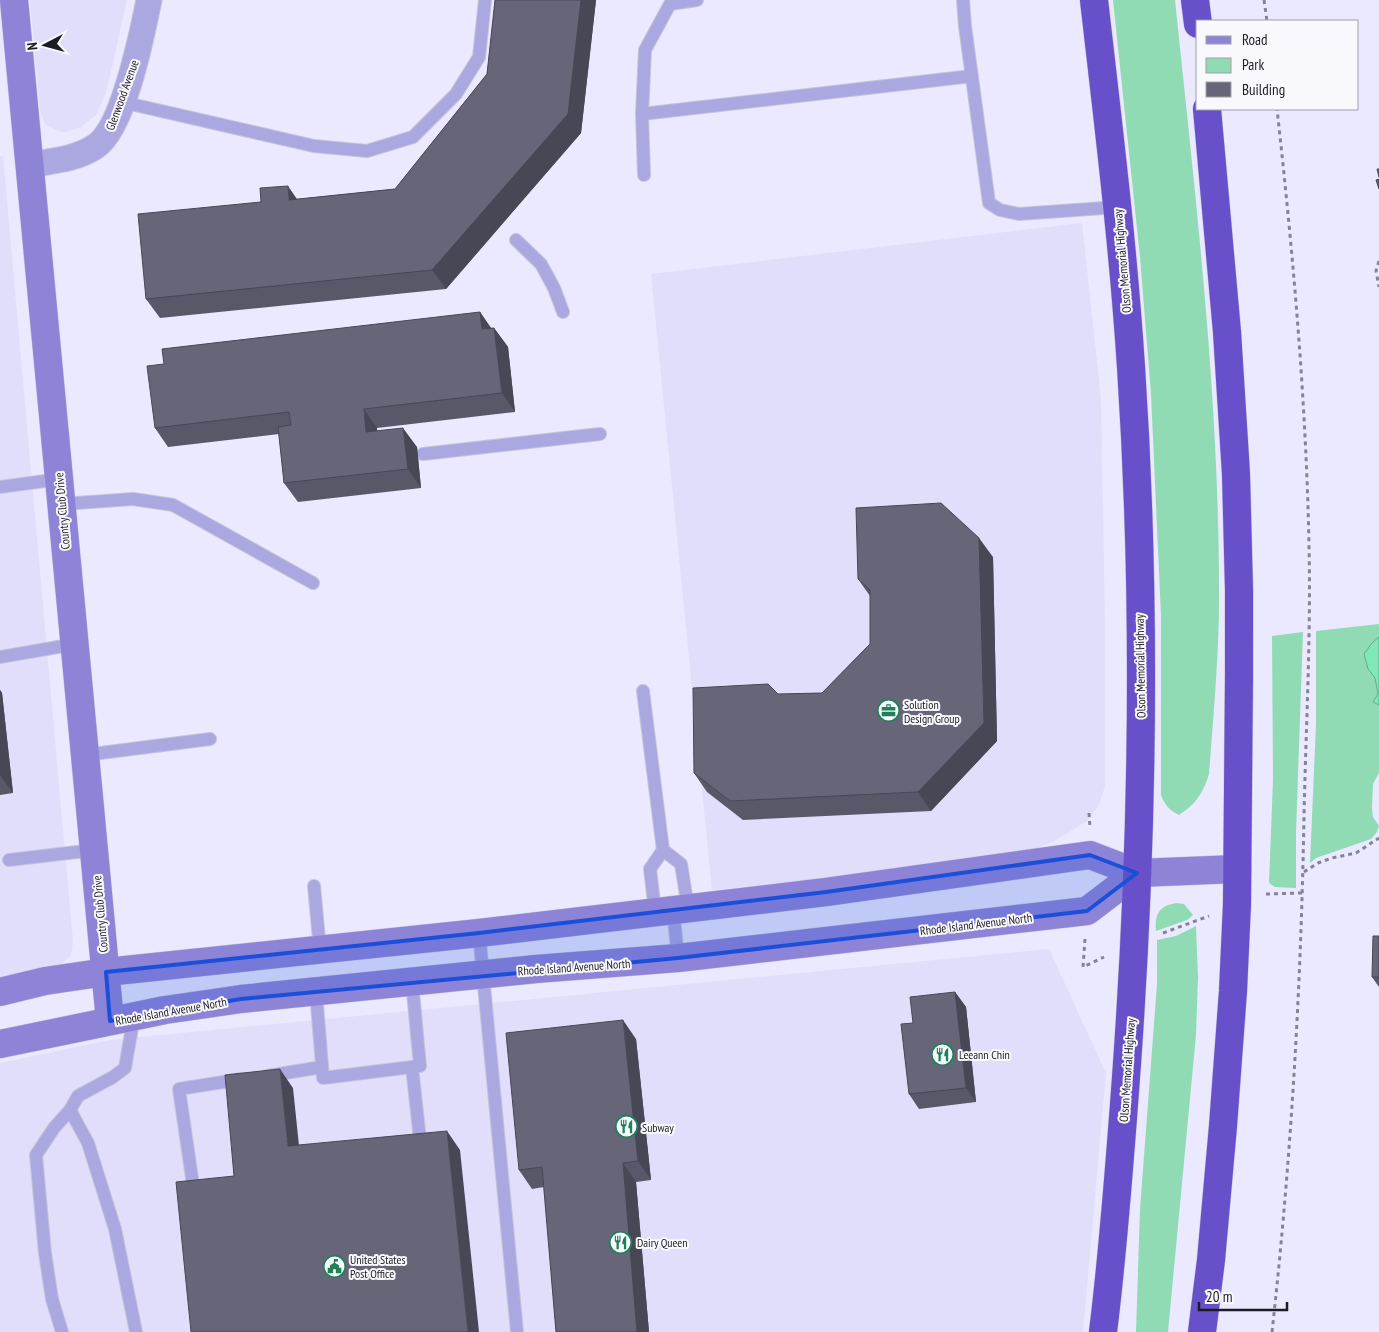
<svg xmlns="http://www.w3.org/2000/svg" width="1379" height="1332" font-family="'PT Sans Narrow',sans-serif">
<rect width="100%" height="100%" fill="#eae9ff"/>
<path fill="#e0defb" d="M 30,0 L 127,0 L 106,93 L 96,115 L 81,127 L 63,133 L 45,124 L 40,110 Z
M 0,156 L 3,156 L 73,942 L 71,955 L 59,966 L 0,979 Z
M 1082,223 L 1101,399 L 1105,623 L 1105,786 L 1098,807 L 1087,821 L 1053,842 L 1006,859 L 712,890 L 651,274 Z
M 1049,949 L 1106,1073 L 1083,1332 L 0,1332 L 0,1063 L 110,1040 Z"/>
<path fill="#91dbb4" d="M 1113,0 L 1175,0 C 1195,192 1218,385 1219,579 C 1220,644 1214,709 1209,774 C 1204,792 1195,805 1179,815 C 1170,811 1164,804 1161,795 L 1161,616 L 1151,394 L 1140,257 Z
M 1379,624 L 1379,637 L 1372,643 L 1368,669 L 1375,678 L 1378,694 L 1373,702 L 1379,705 L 1379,773 L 1373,784 L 1372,808 L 1373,817 L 1379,826 L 1377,832 L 1371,839 L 1316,858 L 1310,863 L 1316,724 L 1316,631 Z
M 1303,632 L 1296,833 L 1296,888 L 1275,887 L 1269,883 L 1273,779 L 1272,636 Z
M 1177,903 L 1184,904 L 1193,915 L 1187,920 L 1156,931 C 1154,914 1160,905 1177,903 Z
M 1196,926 L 1198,977 L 1196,1035 L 1168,1332 L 1136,1332 L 1140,1209 L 1157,984 L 1157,940 L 1176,936 Z"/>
<path fill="#80e8b4" stroke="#62ab89" d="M 1379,637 L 1379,705 L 1373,702 L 1378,694 L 1375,678 L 1368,669 L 1364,654 L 1372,643 Z"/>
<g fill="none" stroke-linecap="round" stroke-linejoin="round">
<defs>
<path id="lane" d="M 963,0 L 965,26 L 989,203 L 1000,210 L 1019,214 L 1118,207
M 122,102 L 314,146 L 367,151 L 413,137 L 456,94 L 479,57 L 485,0
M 642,114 L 972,76
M 644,175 L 642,114 L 645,50 L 670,4 L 697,0
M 516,240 L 541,264 L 554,288 L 563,312
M 423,454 L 600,434
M 0,487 L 59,479
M 62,504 L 133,499 L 173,505 L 313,583
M 0,657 L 75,644
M 643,691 L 663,850 L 650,869 L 655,911
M 85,755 L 210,739
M 663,850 L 681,864 L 688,908
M 9,860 L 94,850
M 314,886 L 320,950
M 673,909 L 678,958
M 479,933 L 517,1332
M 316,992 L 323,1078 L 420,1066 L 412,982
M 412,1067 L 421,1149
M 267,1076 L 322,1067
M 70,1110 L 88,1143 L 115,1229 L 136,1332
M 192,1178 L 179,1089 L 242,1079
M 62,1332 L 52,1299 L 45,1253 L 36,1155 L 54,1128 L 70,1110 L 78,1096 L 113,1077 L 125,1068 L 134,1016"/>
<path id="street" d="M 30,165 C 51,161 78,159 96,146 C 124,127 142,34 149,0"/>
<path id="secondary" d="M 14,0 L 110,1021
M 0,992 L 45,981 L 106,972 L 479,933 L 826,892 L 1090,855 L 1137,873 L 1237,869
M 0,1044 L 165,1010 L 241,999 L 536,969 L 678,958 L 1087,911 L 1137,873"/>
<path id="highway" d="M 1094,0 C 1108,122 1123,244 1131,367 C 1147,608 1143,851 1125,1091 C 1119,1172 1113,1252 1103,1332
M 1195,0 L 1198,24
M 1202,1332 L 1211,1260 L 1223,1126 L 1233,991 L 1237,904 L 1239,675 L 1239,590 L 1236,474 L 1227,332 L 1207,109"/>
</defs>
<use href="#lane" stroke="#c5c4d8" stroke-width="14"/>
<use href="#street" stroke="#c5c4d8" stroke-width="27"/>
<use href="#secondary" stroke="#c5c4d8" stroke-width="29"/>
<use href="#highway" stroke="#c5c4d8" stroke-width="29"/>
<path stroke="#848493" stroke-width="3" stroke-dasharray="4 4" stroke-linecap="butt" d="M 1264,0 L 1267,21
M 1379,261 L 1376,271 L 1379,287
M 1089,813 L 1090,828
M 1304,872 L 1318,863 L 1332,858 L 1356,853 L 1379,838
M 1266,894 L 1302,893
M 1163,933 L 1209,916
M 1085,939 L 1083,967 L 1104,957
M 1272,1332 C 1291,1161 1301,988 1304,816 C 1306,725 1311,635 1309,545 C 1306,399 1293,253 1277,109"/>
<use href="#lane" stroke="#aba7e0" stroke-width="12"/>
<use href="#street" stroke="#aba7e0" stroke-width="25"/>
<use href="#secondary" stroke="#8d84d8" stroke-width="28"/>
<use href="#highway" stroke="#6850ca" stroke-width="28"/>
</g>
<path fill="#595868" d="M 495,0 L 596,0 L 581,133 L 446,289 L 160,318 L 146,299 L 297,199 L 395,189 L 487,74 Z
M 480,312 L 491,328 L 494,328 L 508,347 L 515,412 L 377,428 L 377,431 L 417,447 L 421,488 L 298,502 L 284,483 L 279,434 L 168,447 L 155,428 L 164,364 Z
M 993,557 L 997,741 L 931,811 L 743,820 L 707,792 L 694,773 L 778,694 L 822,693 L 870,644 L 870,596 L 858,579 Z
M 0,690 L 2,693 L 13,793 L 0,795 Z
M 1379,936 L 1379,987 L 1372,977 Z
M 955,992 L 966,1007 L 976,1102 L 919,1109 L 909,1094 L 913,1023 Z
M 636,1039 L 651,1180 L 636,1182 L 649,1332 L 556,1332 L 544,1187 L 532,1189 L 519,1170 Z"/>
<path fill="#484755" d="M 581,0 L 596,0 L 581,133 L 446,289 L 432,270 Z
M 288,186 L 301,205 L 289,200 Z
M 480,312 L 493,331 L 482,329 Z
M 494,328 L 508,347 L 515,412 L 502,393 Z
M 364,409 L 377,428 L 379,451 L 366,432 Z
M 403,428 L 417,447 L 421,488 L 408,469 Z
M 979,538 L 993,557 L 997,741 L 931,811 L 918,792 Z
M 0,690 L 2,693 L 13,793 L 0,775 Z
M 955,992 L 966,1007 L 976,1102 L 966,1088 Z
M 623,1020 L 636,1039 L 651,1180 L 638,1161 Z
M 280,1069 L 293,1088 L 301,1165 L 288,1146 Z
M 447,1131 L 460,1150 L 479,1332 L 468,1332 Z
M 623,1163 L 636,1182 L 649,1332 L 637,1332 Z"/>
<path fill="#676679" stroke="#484755" d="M 495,0 L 581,0 L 568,114 L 432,270 L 146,299 L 138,214 L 261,202 L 260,188 L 288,186 L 289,200 L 395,189 L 487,74 Z
M 1377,169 L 1379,169 L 1379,177 Z
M 1379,179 L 1379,189 L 1376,180 Z
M 480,312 L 482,329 L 494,328 L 502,393 L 364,409 L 366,432 L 403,428 L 408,469 L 284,483 L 278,427 L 291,425 L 289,412 L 155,428 L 147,366 L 164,364 L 162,349 Z
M 941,503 L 979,538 L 984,723 L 918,792 L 730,801 L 694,773 L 693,688 L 768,684 L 778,694 L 822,693 L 870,644 L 870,590 L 858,579 L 856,508 Z
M 1373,936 L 1379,936 L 1379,977 L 1372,977 Z
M 955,992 L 966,1088 L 909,1094 L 901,1024 L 913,1023 L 910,997 Z
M 623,1020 L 638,1161 L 623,1163 L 637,1332 L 556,1332 L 542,1167 L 519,1170 L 506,1033 Z
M 280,1069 L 288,1146 L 447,1131 L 468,1332 L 191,1332 L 176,1182 L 234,1176 L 225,1075 Z"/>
<path fill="#1d4ed8" fill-opacity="0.2" stroke="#1d4ed8" stroke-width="4" stroke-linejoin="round" d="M 1090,855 L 1137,873 L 1087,911 L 678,958 L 241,999 L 110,1021 L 106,972 L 479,933 L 826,892 Z"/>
<defs>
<symbol id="office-ring" viewBox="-11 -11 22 22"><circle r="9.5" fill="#f8f8fd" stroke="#208058" stroke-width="1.5"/><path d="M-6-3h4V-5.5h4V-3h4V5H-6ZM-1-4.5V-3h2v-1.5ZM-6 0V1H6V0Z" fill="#208058"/></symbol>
<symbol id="restaurant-ring" viewBox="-11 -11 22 22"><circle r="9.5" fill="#f8f8fd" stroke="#208058" stroke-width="1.5"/><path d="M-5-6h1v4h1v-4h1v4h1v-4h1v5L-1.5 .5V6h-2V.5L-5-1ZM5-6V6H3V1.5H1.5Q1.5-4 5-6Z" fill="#208058"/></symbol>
<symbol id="civic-ring" viewBox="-11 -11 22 22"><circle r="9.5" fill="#f8f8fd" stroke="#208058" stroke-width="1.5"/><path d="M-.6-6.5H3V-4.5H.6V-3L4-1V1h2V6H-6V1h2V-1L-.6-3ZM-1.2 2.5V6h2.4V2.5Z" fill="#208058"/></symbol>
</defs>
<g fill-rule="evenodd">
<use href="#office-ring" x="876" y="698" width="25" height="25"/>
<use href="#restaurant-ring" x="930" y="1042" width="25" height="25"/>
<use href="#restaurant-ring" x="614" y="1114" width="25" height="25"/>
<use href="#restaurant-ring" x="608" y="1230" width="25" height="25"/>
<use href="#civic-ring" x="322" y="1254" width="25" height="25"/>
</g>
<g text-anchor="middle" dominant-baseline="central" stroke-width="4" stroke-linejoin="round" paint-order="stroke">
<g font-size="12" fill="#1c1c24" stroke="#f8f8fd">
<text transform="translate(122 95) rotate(-70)">Glenwood Avenue</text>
<text transform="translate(1122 261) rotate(-95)">Olson Memorial Highway</text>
<text transform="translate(62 511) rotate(-95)">Country Club Drive</text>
<text transform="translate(1140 666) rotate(-91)">Olson Memorial Highway</text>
<text transform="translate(100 914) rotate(-95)">Country Club Drive</text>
<text transform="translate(976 924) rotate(-7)">Rhode Island Avenue North</text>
<text transform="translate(574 967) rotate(-4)">Rhode Island Avenue North</text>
<text transform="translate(171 1011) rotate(-10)">Rhode Island Avenue North</text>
<text transform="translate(1127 1070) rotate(-86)">Olson Memorial Highway</text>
</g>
<g font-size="12" fill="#1c1c24" stroke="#f8f8fd" text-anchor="start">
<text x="904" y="704">Solution<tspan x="904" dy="14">Design Group</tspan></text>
<text x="959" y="1054">Leeann Chin</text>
<text x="642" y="1127">Subway</text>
<text x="637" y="1242">Dairy Queen</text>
<text x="350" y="1259">United States<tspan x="350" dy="14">Post Office</tspan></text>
</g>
</g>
<rect x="1196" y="20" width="162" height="90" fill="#f8f8fd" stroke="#a0a0a6"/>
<rect x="1206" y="36" width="25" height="8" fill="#8d84d8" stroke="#a0a0a6"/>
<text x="1242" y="45" font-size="15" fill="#1c1c24">Road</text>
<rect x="1206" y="58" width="25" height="15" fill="#91dbb4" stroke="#a0a0a6"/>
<text x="1242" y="70" font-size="15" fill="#1c1c24">Park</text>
<rect x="1206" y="82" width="25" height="15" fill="#676679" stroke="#a0a0a6"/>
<text x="1242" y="95" font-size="15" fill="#1c1c24">Building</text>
<g transform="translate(45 45) rotate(264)" stroke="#f8f8fd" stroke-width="4" paint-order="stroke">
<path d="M0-4L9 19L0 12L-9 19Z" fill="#1c1c24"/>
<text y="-8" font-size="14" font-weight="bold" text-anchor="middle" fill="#1c1c24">N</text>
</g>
<path d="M1199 1302v8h88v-8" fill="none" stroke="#1c1c24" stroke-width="2.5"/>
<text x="1206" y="1302" font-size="15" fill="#1c1c24" stroke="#f8f8fd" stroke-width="4" paint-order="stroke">20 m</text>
</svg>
